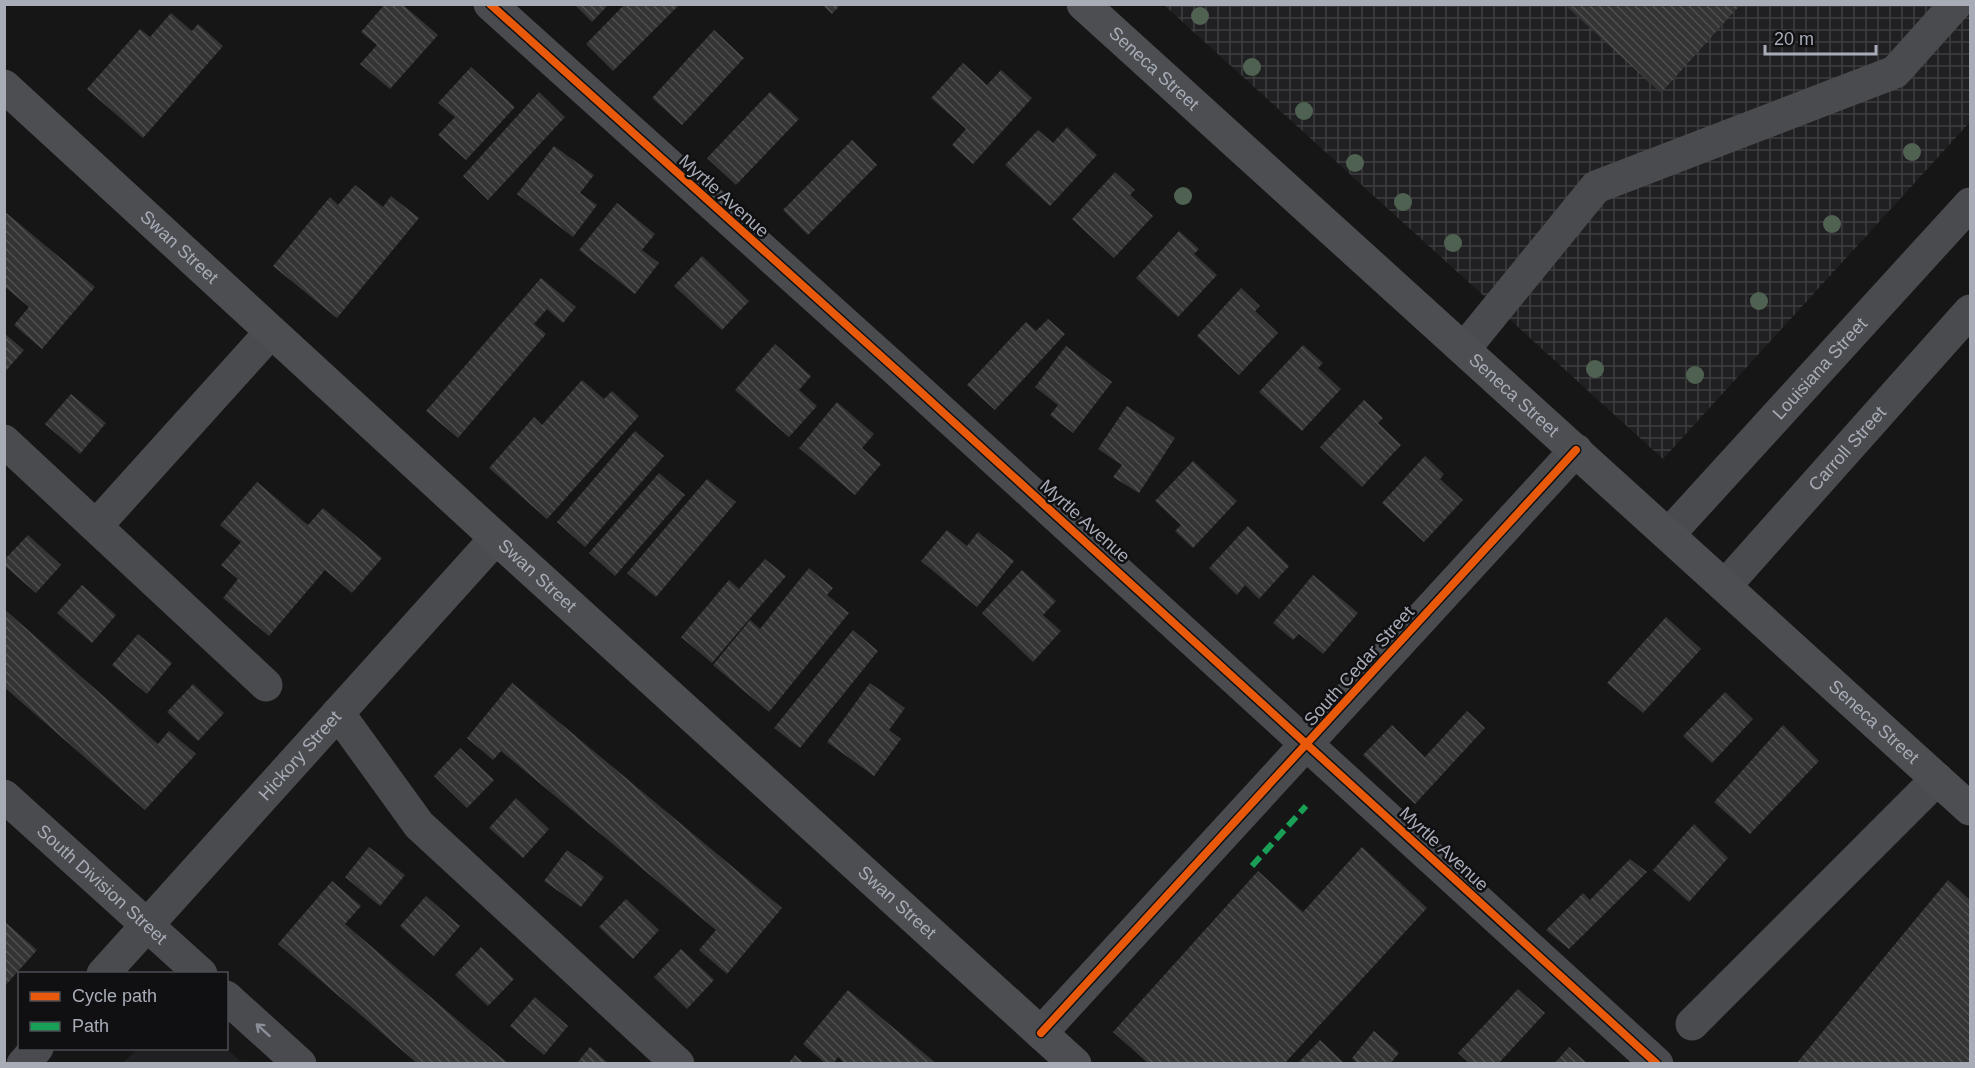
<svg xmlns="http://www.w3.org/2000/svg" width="1975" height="1068" font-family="Arial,sans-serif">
<defs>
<pattern id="industrial-grid" width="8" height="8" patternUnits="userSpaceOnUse" patternTransform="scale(1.5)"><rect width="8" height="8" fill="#202022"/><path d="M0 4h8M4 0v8" fill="none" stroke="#3e3e40"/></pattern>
<pattern id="building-back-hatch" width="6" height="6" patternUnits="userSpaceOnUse" patternTransform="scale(1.5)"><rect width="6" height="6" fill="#343435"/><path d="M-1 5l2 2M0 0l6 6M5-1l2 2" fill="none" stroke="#4f4f50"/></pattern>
</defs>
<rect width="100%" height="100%" fill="#161616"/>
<path fill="#202022" d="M 137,1049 L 226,1049 L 243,1063 L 123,1063 Z"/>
<path fill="url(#industrial-grid)" d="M 1164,5 L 1970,5 L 1970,122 L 1663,459 Z"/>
<path fill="url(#building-back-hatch)" d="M 385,4 L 402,4 L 438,35 L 390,89 L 360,64 L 377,45 L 361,32 Z
M 574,4 L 609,4 L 592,22 Z
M 625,4 L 679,5 L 613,71 L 586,44 Z
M 822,4 L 841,4 L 832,14 Z
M 1564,4 L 1741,4 L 1661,93 Z
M 171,13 L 192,31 L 198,24 L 223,46 L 143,138 L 87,89 L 140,29 L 150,37 Z
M 714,30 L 744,58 L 682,125 L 652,98 Z
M 963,63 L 987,85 L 1001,70 L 1032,98 L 973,164 L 952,145 L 966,129 L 931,98 Z
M 471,67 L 515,107 L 466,160 L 438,135 L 455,117 L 438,103 Z
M 539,92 L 565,117 L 488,200 L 463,176 Z
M 770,92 L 799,119 L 736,185 L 707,158 Z
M 1067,127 L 1097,155 L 1050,206 L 1005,165 L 1038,130 L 1053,143 Z
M 852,140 L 877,165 L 808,235 L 783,210 Z
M 554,146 L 594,175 L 580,193 L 597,205 L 573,237 L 517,194 Z
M 1115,172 L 1135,190 L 1130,195 L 1153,216 L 1114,258 L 1072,219 Z
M 355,185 L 383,207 L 391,196 L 419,218 L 337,318 L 273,266 L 330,197 L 338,205 Z
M 617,203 L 655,234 L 642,250 L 659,263 L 635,294 L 579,250 Z
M 4,211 L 95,287 L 42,349 L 14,325 L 29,307 L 4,286 Z
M 1179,231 L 1199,249 L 1194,254 L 1217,275 L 1178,317 L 1136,278 Z
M 702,256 L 749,301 L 722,330 L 674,286 Z
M 541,278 L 576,307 L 563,323 L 547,309 L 534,324 L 546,334 L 458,438 L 426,411 Z
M 1241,288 L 1260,306 L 1255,311 L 1278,333 L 1239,375 L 1197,336 Z
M 1048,319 L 1065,334 L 995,410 L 967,385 L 1026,322 L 1036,331 Z
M 4,333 L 24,350 L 4,373 Z
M 775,344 L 811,376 L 799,390 L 817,406 L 789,437 L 735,390 Z
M 1303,345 L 1323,363 L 1318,368 L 1341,389 L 1302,431 L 1259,392 Z
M 1066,346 L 1112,382 L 1073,433 L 1050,415 L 1058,405 L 1035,387 Z
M 582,380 L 604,399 L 612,391 L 639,416 L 547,519 L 489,468 L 534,417 L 542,425 Z
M 71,394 L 106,423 L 80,454 L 45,424 Z
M 1364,400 L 1383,418 L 1378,423 L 1401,445 L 1362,487 L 1320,447 Z
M 837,402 L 874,434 L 862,448 L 881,464 L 855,495 L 799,448 Z
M 1127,406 L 1175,438 L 1139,493 L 1113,477 L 1122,465 L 1098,449 Z
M 635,431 L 664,456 L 585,547 L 557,522 Z
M 1425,456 L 1444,474 L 1440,479 L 1463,500 L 1424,542 L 1382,503 Z
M 1193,461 L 1237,501 L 1193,548 L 1175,531 L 1181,525 L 1155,501 Z
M 659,473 L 685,495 L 615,576 L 589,553 Z
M 707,479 L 736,502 L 656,597 L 627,573 Z
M 257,482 L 308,525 L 323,508 L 382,558 L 352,593 L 325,570 L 269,636 L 223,598 L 238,579 L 221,565 L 241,542 L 220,525 Z
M 1248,526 L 1289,566 L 1259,599 L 1245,585 L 1237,595 L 1209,568 Z
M 947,530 L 967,546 L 978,532 L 1014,561 L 977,607 L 921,561 Z
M 28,535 L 61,565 L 36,593 L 4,565 L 4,560 Z
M 765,559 L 786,576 L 712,663 L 681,637 L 729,580 L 739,589 Z
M 809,568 L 833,588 L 827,595 L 849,613 L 769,712 L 713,665 L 750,620 L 760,629 Z
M 1022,570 L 1056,601 L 1043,615 L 1061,631 L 1033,662 L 982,613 Z
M 1313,575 L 1358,613 L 1323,654 L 1299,634 L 1293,640 L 1273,623 Z
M 82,585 L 116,615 L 92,643 L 57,613 Z
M 4,609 L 158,744 L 169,731 L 196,754 L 145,810 L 4,687 Z
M 1666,617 L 1701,649 L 1643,713 L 1607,683 Z
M 853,630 L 878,651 L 800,748 L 774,728 Z
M 138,634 L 172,663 L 147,694 L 112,665 Z
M 512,683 L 782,908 L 727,974 L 699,950 L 716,930 L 501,751 L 493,760 L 467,738 Z
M 870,683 L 905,708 L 889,730 L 901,739 L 874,776 L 827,742 Z
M 193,684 L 224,713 L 198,741 L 167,712 Z
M 1725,692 L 1753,719 L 1712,763 L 1683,736 Z
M 1467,711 L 1485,728 L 1415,804 L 1363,755 L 1392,725 L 1425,757 Z
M 1783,725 L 1819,761 L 1750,834 L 1714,802 Z
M 460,748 L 494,780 L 467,808 L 434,776 Z
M 516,798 L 549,829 L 523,858 L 489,828 Z
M 1694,824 L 1728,858 L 1689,902 L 1653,870 Z
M 369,847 L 405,875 L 380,906 L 345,877 Z
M 1362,847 L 1427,908 L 1284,1064 L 1149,1064 L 1113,1032 L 1258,871 L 1303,912 Z
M 567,850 L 604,877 L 581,907 L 544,881 Z
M 1630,859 L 1647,872 L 1569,949 L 1546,930 L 1583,893 L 1590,900 Z
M 1948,880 L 1970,900 L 1970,1061 L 1968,1064 L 1796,1064 Z
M 332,881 L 361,906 L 345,924 L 509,1064 L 418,1064 L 278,944 Z
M 426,896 L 460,926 L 434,956 L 400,926 Z
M 626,899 L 659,930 L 633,959 L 599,927 Z
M 4,921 L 37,950 L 4,987 Z
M 481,947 L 514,979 L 488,1006 L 455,975 Z
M 681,949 L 714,980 L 687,1009 L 654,977 Z
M 1518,989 L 1545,1013 L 1498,1064 L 1470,1064 L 1458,1053 Z
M 848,990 L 937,1064 L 845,1064 L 838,1057 L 833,1064 L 826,1064 L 803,1044 Z
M 535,997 L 568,1026 L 544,1055 L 510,1026 Z
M 1374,1031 L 1399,1053 L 1390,1064 L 1358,1064 L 1352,1058 Z
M 1320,1040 L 1345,1064 L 1297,1064 Z
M 590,1047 L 609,1064 L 576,1064 Z
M 1569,1047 L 1588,1064 L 1554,1064 Z
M 795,1055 L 804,1064 L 788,1064 Z"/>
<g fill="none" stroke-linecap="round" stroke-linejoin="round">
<g stroke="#4a4b4f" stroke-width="33">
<path d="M 490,4 L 902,375 L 1657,1064"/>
<path d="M 1464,349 L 1596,187 L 1895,72 L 1956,4"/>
<path d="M 4,441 L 266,685"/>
<path d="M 96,526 L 271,332"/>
<path id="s1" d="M 1669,534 L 1970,204"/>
<path id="s2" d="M 1725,586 L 1970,311"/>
<path d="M 338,713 L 419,825 L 678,1064"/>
<path id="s3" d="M 4,796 L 201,974"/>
<path id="s4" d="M 103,974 L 496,538"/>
<path d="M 226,997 L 300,1064"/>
<path d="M 1692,1024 L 1937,779"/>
<path d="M 1041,1033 L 1576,450"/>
<path d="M 23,1064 L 37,1048"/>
</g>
<g stroke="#4c4e51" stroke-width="33">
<path id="s5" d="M 1083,4 L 1970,809"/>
<path id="s6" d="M 4,86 L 496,538 L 1075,1064"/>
</g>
<path stroke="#1a9f57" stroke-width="6" stroke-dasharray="12 6" stroke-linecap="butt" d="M 1252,866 L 1306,806"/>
<defs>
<path id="cycleway" d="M 490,4 L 902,375 L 1657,1064
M 1041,1033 L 1576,450"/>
</defs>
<use href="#cycleway" stroke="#101012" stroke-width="11"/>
<use href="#cycleway" stroke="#e8590c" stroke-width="8"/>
</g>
<g fill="#4f6251">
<circle cx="1200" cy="16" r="9"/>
<circle cx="1252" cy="67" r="9"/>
<circle cx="1304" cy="111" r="9"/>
<circle cx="1912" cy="152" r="9"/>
<circle cx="1355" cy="163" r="9"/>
<circle cx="1183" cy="196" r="9"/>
<circle cx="1403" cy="202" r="9"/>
<circle cx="1832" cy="224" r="9"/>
<circle cx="1453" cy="243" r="9"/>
<circle cx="1759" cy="301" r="9"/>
<circle cx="1595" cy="369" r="9"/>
<circle cx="1695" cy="375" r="9"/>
</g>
<defs><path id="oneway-shaft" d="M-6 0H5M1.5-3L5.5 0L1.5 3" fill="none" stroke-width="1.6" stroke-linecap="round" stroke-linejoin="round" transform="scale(1.5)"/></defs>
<use stroke="#8b8f98" href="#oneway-shaft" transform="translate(263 1030) rotate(-138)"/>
<g text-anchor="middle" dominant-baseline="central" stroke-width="5" stroke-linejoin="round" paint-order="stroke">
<g font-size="18" fill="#a7acb7" stroke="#101012">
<text stroke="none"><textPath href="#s5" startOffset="96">Seneca Street</textPath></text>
<text transform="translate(724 196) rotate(42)">Myrtle Avenue</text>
<text stroke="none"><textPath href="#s6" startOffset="238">Swan Street</textPath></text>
<text stroke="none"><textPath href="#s1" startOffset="224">Louisiana Street</textPath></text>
<text stroke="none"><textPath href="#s5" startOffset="582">Seneca Street</textPath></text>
<text stroke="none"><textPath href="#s2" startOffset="184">Carroll Street</textPath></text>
<text transform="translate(1085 521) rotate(42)">Myrtle Avenue</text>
<text stroke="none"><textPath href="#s6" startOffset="724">Swan Street</textPath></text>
<text transform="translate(1359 666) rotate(-48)">South Cedar Street</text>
<text stroke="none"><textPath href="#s5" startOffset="1068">Seneca Street</textPath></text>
<text stroke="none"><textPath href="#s4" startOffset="294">Hickory Street</textPath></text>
<text transform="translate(1444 849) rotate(43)">Myrtle Avenue</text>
<text stroke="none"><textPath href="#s3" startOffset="132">South Division Street</textPath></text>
<text stroke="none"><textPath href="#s6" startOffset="1210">Swan Street</textPath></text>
</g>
</g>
<rect width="1975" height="1068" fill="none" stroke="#a7acb7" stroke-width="12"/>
<rect x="18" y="972" width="210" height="78" fill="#101012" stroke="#4c4e54" stroke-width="1.5"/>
<rect x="30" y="992" width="30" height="9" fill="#e8590c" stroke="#4c4e54" stroke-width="1.5"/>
<text x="72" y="1002" font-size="18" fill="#a7acb7">Cycle path</text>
<rect x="30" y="1022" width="30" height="9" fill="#1a9f57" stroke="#4c4e54" stroke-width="1.5"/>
<text x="72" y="1032" font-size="18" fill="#a7acb7">Path</text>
<path d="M1765 45v9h111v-9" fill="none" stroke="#a7acb7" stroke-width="3"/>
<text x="1774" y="45" font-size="18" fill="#a7acb7" stroke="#101012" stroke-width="4.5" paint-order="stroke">20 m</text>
</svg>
